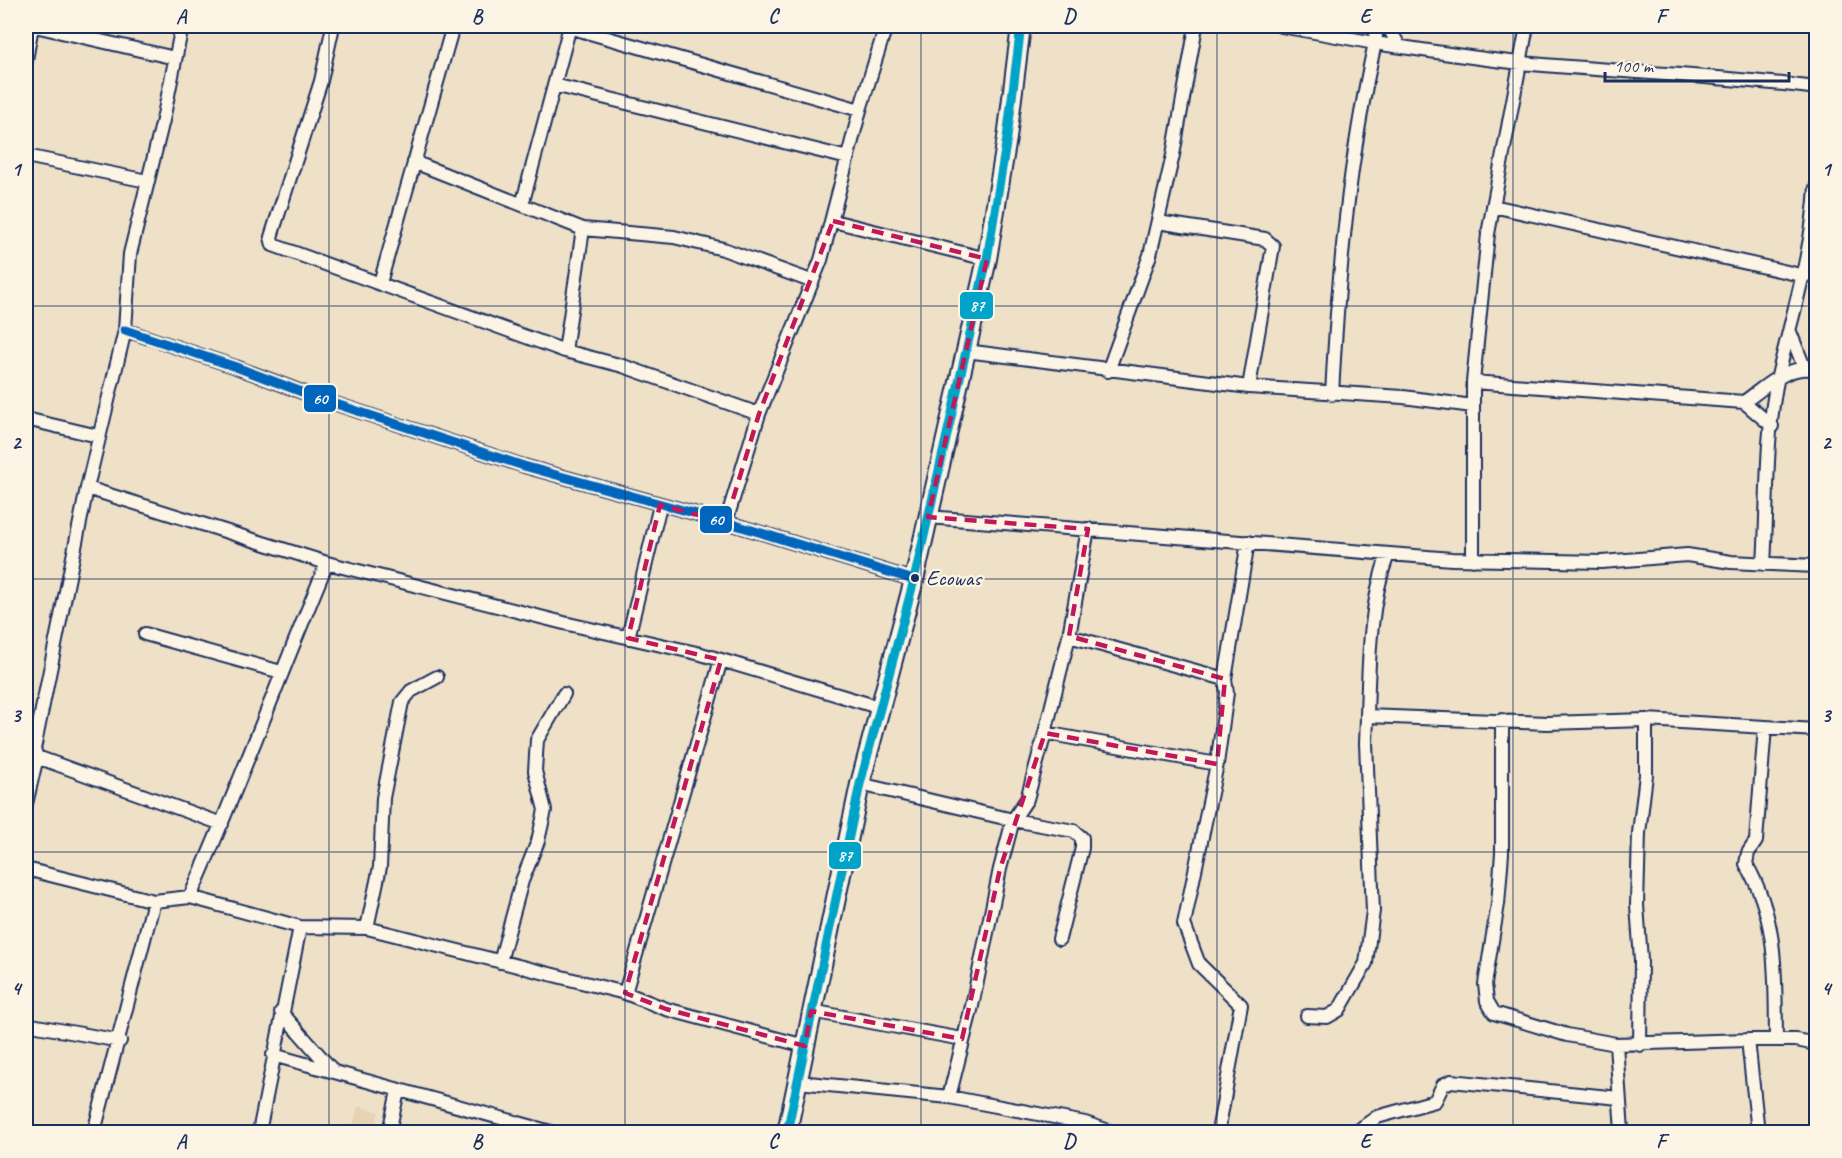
<svg xmlns="http://www.w3.org/2000/svg" width="1842" height="1158" font-family="Caveat,sans-serif">
<rect width="100%" height="100%" fill="#efe1c8"/>
<filter id="ink" filterUnits="userSpaceOnUse"><feTurbulence type="fractalNoise" baseFrequency=".0167" numOctaves="2"/><feDisplacementMap in="SourceGraphic" scale="12" xChannelSelector="R" yChannelSelector="G"/><feConvolveMatrix kernelMatrix="1 2 1 2 8 2 1 2 1" color-interpolation-filters="sRGB"/></filter>
<g filter="url(#ink)">
<path fill="#e6d3b4" d="M 358,1106 L 379,1112 L 374,1132 L 351,1132 Z"/>
<g fill="none" stroke-linecap="round" stroke-linejoin="round">
<defs>
<path id="street" d="M 35,26 L 175,58
M 333,26 L 321,81 L 271,237 L 273,245 L 565,351 L 623,366 L 759,414
M 1281,26 L 1375,43 C 1349,158 1338,276 1332,394
M 1377,26 L 1375,43 C 1423,50 1471,58 1520,63 C 1619,72 1718,75 1816,88
M 1388,26 L 1399,46
M 569,27 L 860,110
M 26,60 L 32,26
M 554,85 L 848,158
M 26,156 L 147,181
M 414,162 L 583,229 L 674,237 L 723,249 L 811,281
M 522,205 L 570,26
M 1493,206 L 1805,276
M 833,221 L 987,259
M 1158,222 L 1265,239 L 1273,246 L 1249,387
M 380,283 L 453,26
M 125,330 L 236,367 L 315,397 L 524,466 L 726,522 L 914,580
M 1790,332 L 1804,367
M 565,351 L 583,229
M 966,351 L 1249,387 L 1403,397 L 1473,406
M 1108,371 L 1150,255 L 1173,155 L 1196,26
M 1473,382 L 1744,402 L 1772,426
M 1744,402 C 1765,387 1789,363 1816,370
M 26,419 L 98,436
M 87,488 L 327,563 L 564,623 L 701,654 L 878,707
M 928,517 L 1452,559 L 1602,562 L 1687,555 L 1731,562 L 1816,566
M 726,522 L 759,414 L 821,260 L 860,110 L 886,26
M 1473,560 L 1473,382 L 1488,234 L 1527,26
M 1764,564 C 1768,502 1765,436 1778,376 C 1793,311 1812,254 1816,187
M 145,634 L 281,672
M 1069,636 L 1225,679
M 628,638 L 660,505
M 1367,716 L 1547,723 L 1646,720 L 1816,730
M 1502,720 L 1502,853 L 1498,904 L 1485,984 L 1487,1001 L 1494,1013 L 1567,1035 L 1616,1044 L 1748,1040 L 1796,1040 L 1816,1044
M 1765,727 L 1756,841 L 1748,853 L 1746,864 C 1779,921 1775,977 1776,1040
M 1045,733 L 1217,764
M 37,757 L 222,824
M 860,784 L 1013,820 L 1027,799 L 1045,733 L 1069,636 L 1088,529
M 26,804 L 37,757 L 34,749 L 87,488 L 125,330 L 130,254 L 163,120 L 182,26
M 26,869 L 154,901 L 190,897 L 300,927 L 367,928 L 625,993 L 666,1009 L 805,1046
M 190,897 C 239,787 280,674 327,563
M 367,928 L 380,867 L 383,798 L 402,702 L 411,691 L 437,677
M 500,962 L 522,881 L 538,841 L 545,810 L 535,771 L 537,740 L 564,694
M 625,993 L 721,660
M 811,1011 L 962,1039
M 281,1012 L 334,1072
M 1307,1016 L 1327,1017 L 1339,1010 L 1366,963 L 1373,911 L 1366,743 C 1369,681 1366,613 1388,554
M 26,1024 L 120,1041
M 1748,1040 L 1758,1132
M 1616,1044 L 1622,1132
M 1640,1045 L 1641,960 L 1637,905 L 1639,833 L 1646,775 L 1646,720
M 273,1055 L 551,1132
M 798,1082 L 949,1097 L 1085,1123 L 1112,1132
M 949,1097 L 972,1006 L 1000,869 L 1013,820 L 1074,831 L 1082,838 L 1082,848 L 1059,939
M 94,1132 L 154,901
M 259,1132 L 300,927
M 389,1132 L 398,1091
M 1218,1132 L 1241,1005 L 1199,964 L 1184,924 L 1217,764 L 1227,693 L 1225,679 L 1248,542
M 1356,1132 L 1377,1117 L 1435,1101 L 1443,1085 L 1451,1081 L 1619,1098"/>
<path id="secondary" d="M 787,1132 L 860,784 L 914,580 L 987,259 L 1007,138 L 1021,26"/>
</defs>
<use href="#street" stroke="#1b2f5e" stroke-width="16"/>
<use href="#secondary" stroke="#1b2f5e" stroke-width="22"/>
<use href="#street" stroke="#fcf5e5" stroke-width="12"/>
<use href="#secondary" stroke="#fcf5e5" stroke-width="18"/>
<defs>
<path id="bus-1" d="M 125,330 L 236,367 L 315,397 L 524,466 L 726,522 L 914,580"/>
<path id="bus-2" d="M 787,1132 L 860,784 L 914,580 L 987,259 L 1007,138 L 1021,26"/>
</defs>
<use href="#bus-1" stroke="#fcf5e5" stroke-width="14"/>
<use href="#bus-2" stroke="#fcf5e5" stroke-width="14"/>
<use href="#bus-1" stroke="#0065bd" stroke-width="9"/>
<use href="#bus-2" stroke="#01a3c8" stroke-width="9"/>
</g>
</g>
<path fill="none" stroke="#c2185b" stroke-width="4.5" stroke-dasharray="12 8" stroke-linejoin="round" d="M 833,221 L 987,259 L 928,517 L 1088,529 L 1069,636 L 1225,679 L 1217,764 L 1045,733 L 1000,869 L 962,1039 L 811,1011 L 805,1046 L 666,1009 L 625,993 L 721,660 L 628,638 L 660,505 L 726,522 L 759,414 Z"/>
<path fill="none" stroke="#1b2f5e" stroke-width="1.5" stroke-opacity="0.55" d="M 329,26 L 329,1132M 625,26 L 625,1132M 921,26 L 921,1132M 1217,26 L 1217,1132M 1513,26 L 1513,1132M 26,306 L 1816,306M 26,579 L 1816,579M 26,852 L 1816,852"/>
<circle fill="#1b2f5e" stroke="#fcf5e5" stroke-width="2" cx="915" cy="578" r="5"/>
<g text-anchor="middle" dominant-baseline="central" stroke-width="4.5" stroke-linejoin="round" paint-order="stroke">
<g font-size="22" fill="#1b2f5e" stroke="#fcf5e5" text-anchor="start">
<text x="926" y="578">Ecowas</text>
</g>
</g>
<g stroke="#fcf5e5" stroke-width="2">
<rect x="959" y="291" width="35" height="29" rx="6" fill="#01a3c8"/>
<rect x="303" y="384" width="34" height="29" rx="6" fill="#0065bd"/>
<rect x="699" y="505" width="34" height="29" rx="6" fill="#0065bd"/>
<rect x="828" y="841" width="34" height="29" rx="6" fill="#01a3c8"/>
</g>
<g font-size="16" text-anchor="middle" font-weight="bold" fill="#fff">
<text x="977" y="311">87</text>
<text x="320" y="404">60</text>
<text x="716" y="525">60</text>
<text x="845" y="861">87</text>
</g>
<rect width="1842" height="1158" fill="none" stroke="#fcf5e5" stroke-width="66"/>
<path d="M1605 72v9h184v-9" fill="none" stroke="#1b2f5e" stroke-width="3"/>
<text x="1614" y="72" font-size="18" fill="#1b2f5e" stroke="#fcf5e5" stroke-width="4.5" paint-order="stroke">100 m</text>
<rect x="33" y="33" width="1776" height="1092" fill="none" stroke="#1b2f5e" stroke-width="2"/>
<g font-size="20" text-anchor="middle" font-weight="bold" fill="#1b2f5e">
<text x="181" y="23">A</text>
<text x="477" y="23">B</text>
<text x="773" y="23">C</text>
<text x="1069" y="23">D</text>
<text x="1365" y="23">E</text>
<text x="1661" y="23">F</text>
<text x="16" y="176">1</text>
<text x="1826" y="176">1</text>
<text x="16" y="449">2</text>
<text x="1826" y="449">2</text>
<text x="16" y="722">3</text>
<text x="1826" y="722">3</text>
<text x="16" y="995">4</text>
<text x="1826" y="995">4</text>
<text x="181" y="1148">A</text>
<text x="477" y="1148">B</text>
<text x="773" y="1148">C</text>
<text x="1069" y="1148">D</text>
<text x="1365" y="1148">E</text>
<text x="1661" y="1148">F</text>
</g>
</svg>
